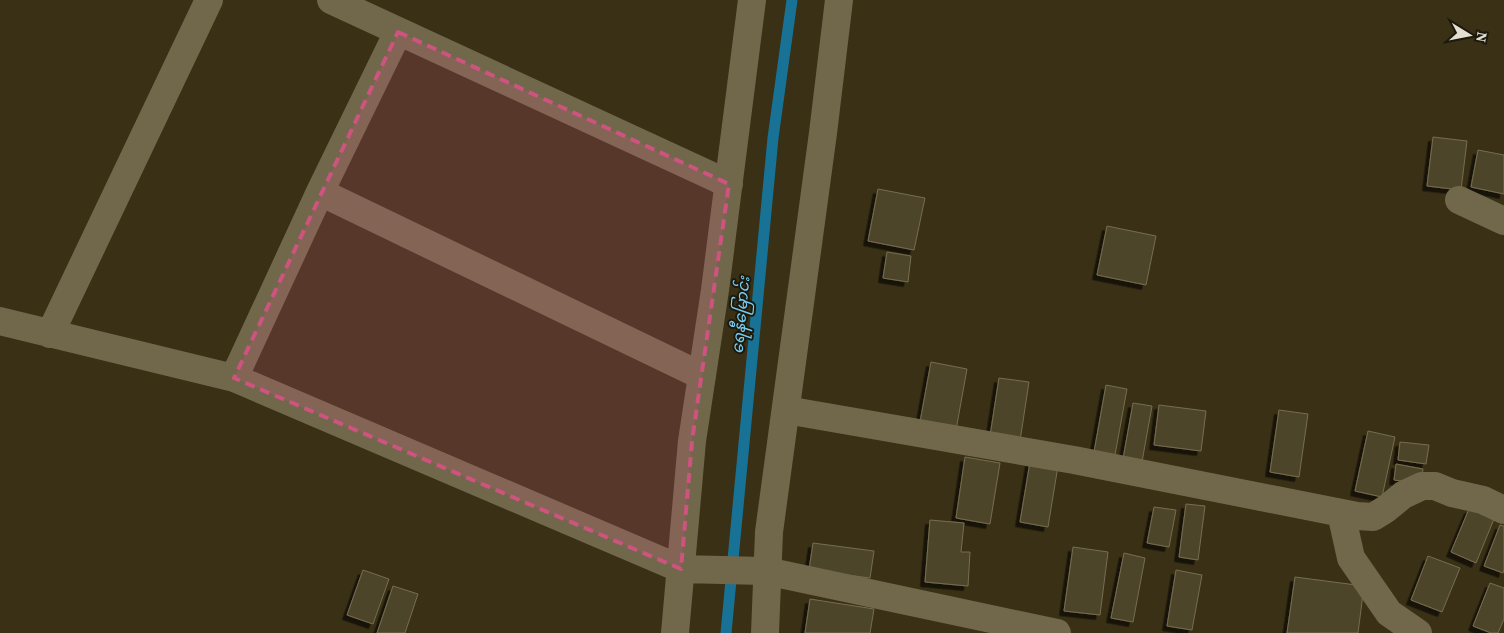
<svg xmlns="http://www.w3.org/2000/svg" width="1504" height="633" font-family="'Source Serif 4','Noto Sans Myanmar',serif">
<defs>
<filter id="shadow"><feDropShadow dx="-4.5" dy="4.5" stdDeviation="0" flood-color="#0009"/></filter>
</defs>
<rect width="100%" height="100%" fill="#393015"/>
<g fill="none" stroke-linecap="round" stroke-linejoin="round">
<path stroke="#187295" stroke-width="11" d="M 726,633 L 773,138 L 792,0"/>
</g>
<path fill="#4e452a" stroke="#776d51" filter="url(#shadow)" d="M 1433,137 L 1467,141 L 1461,190 L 1427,186 Z
M 1478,150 L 1504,155 L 1504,194 L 1471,187 Z
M 878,189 L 925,198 L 914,250 L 868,241 Z
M 1107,226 L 1156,236 L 1146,285 L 1097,275 Z
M 887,252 L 911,256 L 908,282 L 883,278 Z
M 931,362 L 967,369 L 956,430 L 920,422 Z
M 999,378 L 1029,382 L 1020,441 L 990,436 Z
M 1106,385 L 1127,389 L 1115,455 L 1094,452 Z
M 1133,403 L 1152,406 L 1142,462 L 1123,459 Z
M 1159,405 L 1206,411 L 1201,451 L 1154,445 Z
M 1279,410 L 1308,414 L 1299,477 L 1270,472 Z
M 1368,431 L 1395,437 L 1382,497 L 1355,491 Z
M 1400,442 L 1429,445 L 1426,464 L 1398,460 Z
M 965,457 L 1000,463 L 990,524 L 956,518 Z
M 1030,462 L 1058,466 L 1048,527 L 1020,522 Z
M 1396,464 L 1423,469 L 1421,484 L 1394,480 Z
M 1186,504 L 1205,506 L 1198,560 L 1179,557 Z
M 1154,507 L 1176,510 L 1169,547 L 1147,543 Z
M 1469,509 L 1494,519 L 1476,563 L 1451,552 Z
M 930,520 L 964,523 L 961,552 L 970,552 L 968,586 L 925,582 Z
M 1500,525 L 1504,526 L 1504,569 L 1503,573 L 1484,566 Z
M 813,543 L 874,551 L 870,578 L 809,570 Z
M 1073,547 L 1108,552 L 1100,615 L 1064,611 Z
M 1124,553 L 1145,558 L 1133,622 L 1111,618 Z
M 1428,556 L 1460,568 L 1442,612 L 1411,600 Z
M 363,570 L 389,579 L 373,624 L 347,615 Z
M 1176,570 L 1202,575 L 1192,630 L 1167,626 Z
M 1295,577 L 1364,586 L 1358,633 L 1287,633 Z
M 1490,583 L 1504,588 L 1504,619 L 1498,633 L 1491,633 L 1473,626 Z
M 393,586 L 418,594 L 405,633 L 377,633 Z
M 810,599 L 874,609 L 870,633 L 805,633 Z"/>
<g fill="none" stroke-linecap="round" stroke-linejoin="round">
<path stroke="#71684b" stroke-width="28" d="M 331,0 L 729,184
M 320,192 L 702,376
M 1459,200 L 1504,221
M 0,321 L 234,378 L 681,569 L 766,571 L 1057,633
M 50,334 L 209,0
M 234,378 L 320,192 L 398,32
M 786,410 L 1074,460 L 1357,516 L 1373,517 L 1386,509 L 1403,495 L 1422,486 L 1435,486 L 1452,493 L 1483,500 L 1504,510
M 1341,513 L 1351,558 L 1389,613 L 1418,633
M 675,633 L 692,441 L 715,290 L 752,0
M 765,633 L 769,532 L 823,133 L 839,0"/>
</g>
<path fill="#cc547e" fill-opacity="0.2" stroke="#cc547e" stroke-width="4" stroke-dasharray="10 6" stroke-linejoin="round" d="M 398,32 L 729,184 L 692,441 L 681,569 L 234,378 Z"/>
<g text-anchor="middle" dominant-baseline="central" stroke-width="4" stroke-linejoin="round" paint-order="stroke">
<g font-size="16" font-style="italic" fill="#77cef6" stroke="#1c190d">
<text transform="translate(740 315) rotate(-85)">ရေနီမြောင်း</text>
</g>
</g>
<g transform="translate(1469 35) rotate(100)" stroke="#1c190d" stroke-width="4" paint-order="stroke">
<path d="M0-4L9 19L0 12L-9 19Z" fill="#e4dfd0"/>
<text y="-8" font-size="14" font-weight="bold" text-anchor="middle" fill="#e4dfd0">N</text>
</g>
</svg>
